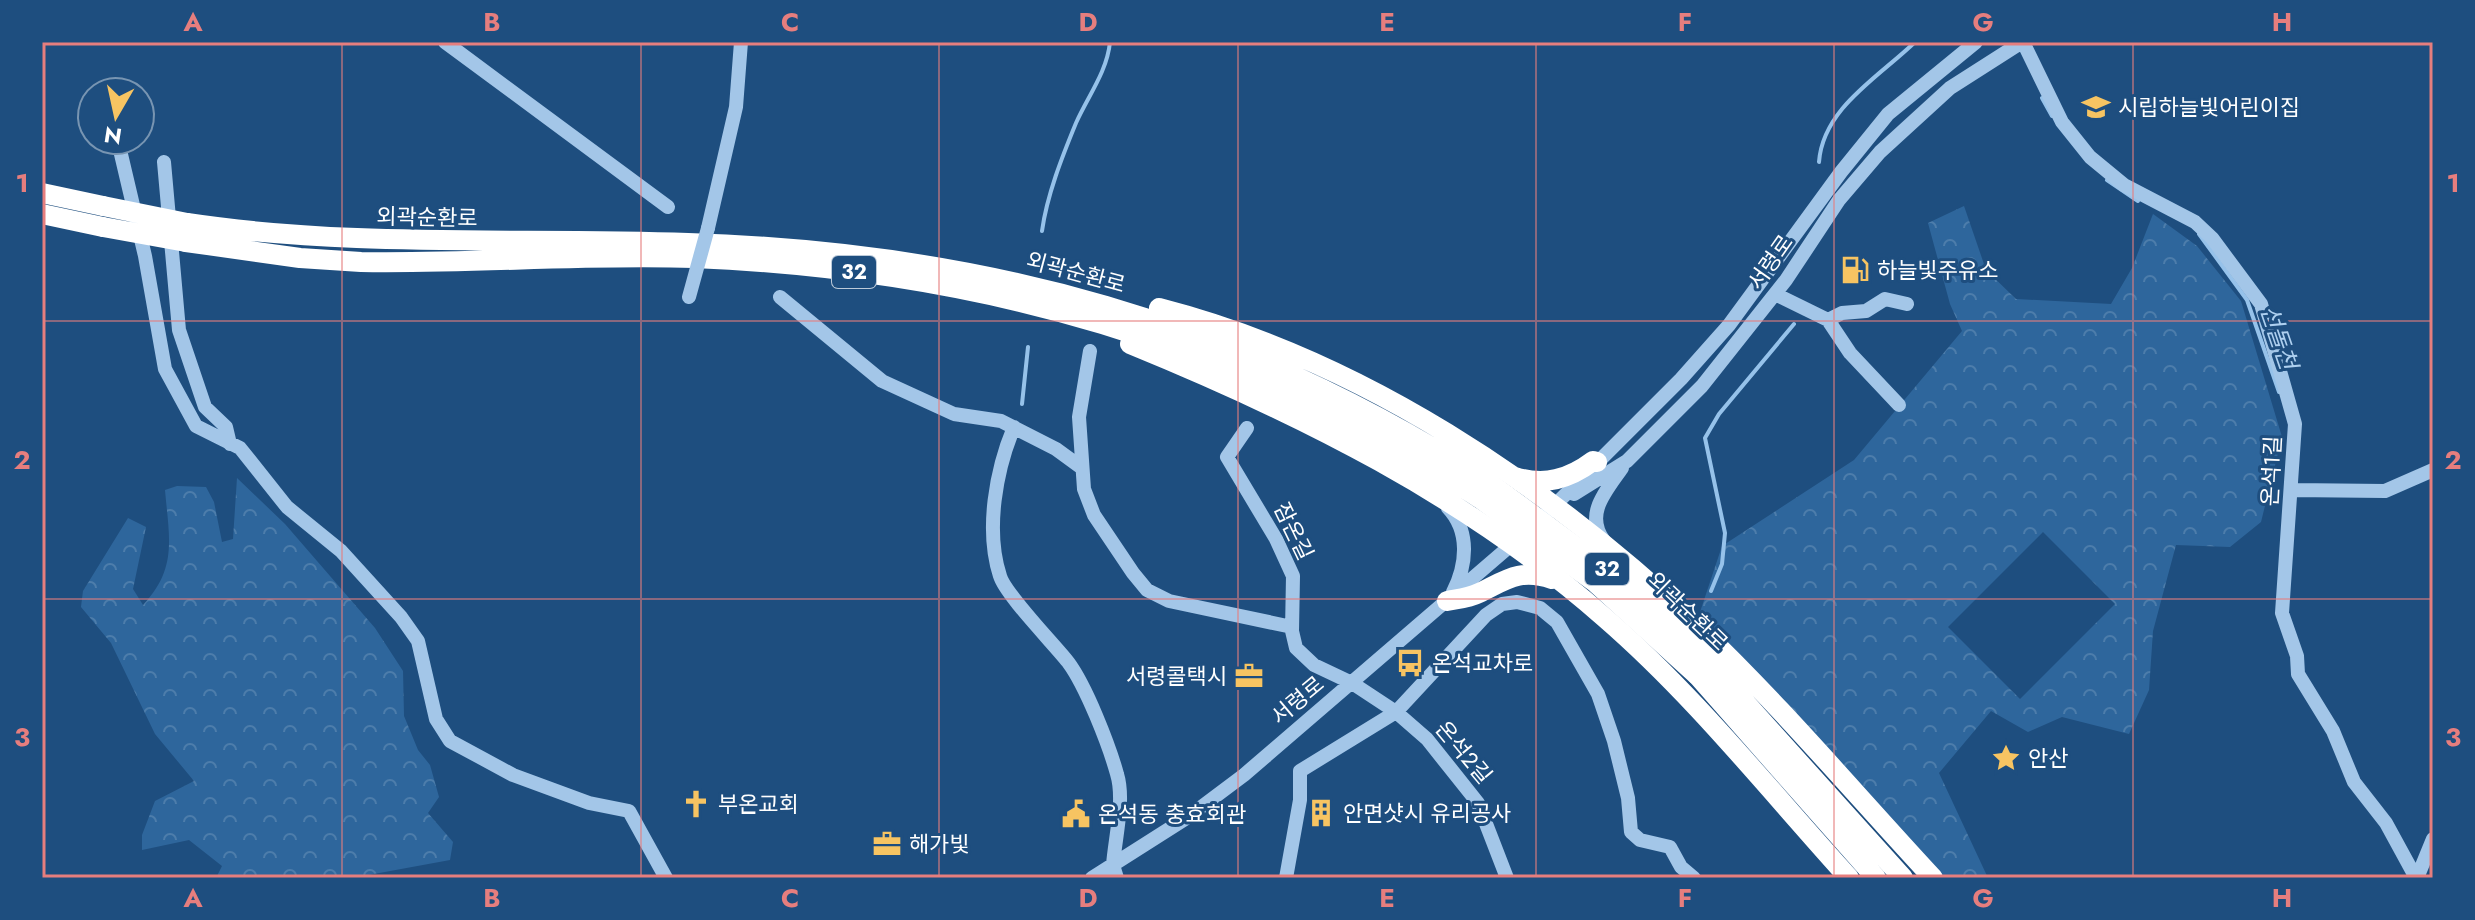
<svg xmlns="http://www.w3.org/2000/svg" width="2475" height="920" font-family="Jost,'Noto Sans KR',sans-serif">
<defs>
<pattern id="forest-crowns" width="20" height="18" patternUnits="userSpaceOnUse" patternTransform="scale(2)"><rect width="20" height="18" fill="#2e669c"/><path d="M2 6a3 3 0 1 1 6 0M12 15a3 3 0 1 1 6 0" fill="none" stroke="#4d7dab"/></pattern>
</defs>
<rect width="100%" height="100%" fill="#1e4e7f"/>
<path fill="url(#forest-crowns)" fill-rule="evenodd" d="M 1964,206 L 1986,270 L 2016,299 L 2111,304 L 2132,268 L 2153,214 L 2197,246 L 2241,301 L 2282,437 L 2261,522 L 2230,547 L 2176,545 L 2153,631 L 2149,690 L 2129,734 L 2062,717 L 2028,732 L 1991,711 L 1939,773 L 1988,878 L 1939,878 L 1700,612 L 1722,546 L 1854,460 L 1962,331 L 1950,304 L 1928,223 ZM 2043,532 L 2115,604 L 2020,699 L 1948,627 Z
M 237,478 L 285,524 L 375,628 L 403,671 L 404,716 L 418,750 L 430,765 L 439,797 L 428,813 L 453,842 L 450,860 L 352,878 L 216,878 L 222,866 L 189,840 L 142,850 L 142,835 L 155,801 L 194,781 L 155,734 L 111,643 L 81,607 L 83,591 L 128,518 L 146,527 L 133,589 L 143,605 C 178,568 169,537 165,490 L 177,486 L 206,487 L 214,502 L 222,542 L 233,539 Z"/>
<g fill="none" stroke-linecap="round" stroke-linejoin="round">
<path stroke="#96c2ea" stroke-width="4" d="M 2042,98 L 2052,116
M 1819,162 C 1823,108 1879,77 1915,42
M 2107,180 L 2138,201
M 1042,231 C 1047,195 1062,157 1076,123 C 1088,96 1107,72 1110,42
M 2199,234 L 2247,300 L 2279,392
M 1022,404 L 1028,347
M 1711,591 L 1722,564 L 1725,533 L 1705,438 L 1719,414 L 1794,324"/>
<path stroke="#a3c6e8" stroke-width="14" d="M 445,42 L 668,207
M 2023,42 L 2062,122 L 2090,157 L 2124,185 L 2195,222 L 2212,238 L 2261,304 L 2295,424 L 2282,613 L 2297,656 L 2298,674 L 2333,731 L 2354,782 L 2386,823 L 2416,878
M 120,150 L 145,256 L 165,369 L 196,426 L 240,448 L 287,507 L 341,551 L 401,617 L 418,641 L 436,719 L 450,741 L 513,775 L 589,803 L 629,811 L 666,878
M 164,162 L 179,330 L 205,407 L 226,427 L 230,444
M 708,228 L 736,107 L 741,42
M 1775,294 L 1828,320 L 1850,353 L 1899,405
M 780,297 L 882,381 L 954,414 L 1001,421 L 1056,449 L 1082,468
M 1828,320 L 1842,313 L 1866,311 L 1885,299 L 1907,304
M 1090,351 L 1079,417 L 1084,489 L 1094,515 L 1133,573 L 1147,590 L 1169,601 L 1292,627
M 1014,427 C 996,470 985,530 1000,576 C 1005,594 1053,643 1068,662 C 1086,686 1109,745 1117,774 C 1125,800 1115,838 1113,865 L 1117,878
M 1247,428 L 1227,457 L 1276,539 L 1293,576 L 1292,631 L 1296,648 L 1314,665 L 1352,683 L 1396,712 L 1427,739 L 1478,803 L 1507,878
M 2292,490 L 2385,491 L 2433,470
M 1574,494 L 1627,461 L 1702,386 L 1786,280 L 1839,200 L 1880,152 L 1950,88 L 2022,42
M 1448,508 C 1470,531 1467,565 1453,592
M 1547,513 L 1681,379 L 1729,325 L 1841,172 L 1888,114 L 1976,42
M 1604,541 C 1584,514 1606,491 1622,468
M 1092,878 L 1188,817 L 1244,775 L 1517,540
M 1286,878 L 1300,800 L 1300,771 L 1396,712 L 1486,615 L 1502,604 L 1517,602 L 1540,608 L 1557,622 L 1598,694 L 1614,741 L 1628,798 L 1631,832 L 1640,840 L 1670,847 L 1681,867 L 1694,878
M 2417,878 L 2433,839"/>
<path stroke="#fff" stroke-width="20" d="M 42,193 L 103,206
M 42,214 L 103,227
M 187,223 C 354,248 520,237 688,243 C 983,252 1240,322 1488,482
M 186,242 L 300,258 L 361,262 C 472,264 584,254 694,258 C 984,270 1233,343 1478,497
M 1159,308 C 1361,360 1546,484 1697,626 C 1780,705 1855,794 1933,878
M 1130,344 C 1299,413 1467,496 1605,618 C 1695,696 1769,790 1849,878
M 1515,477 C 1545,486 1569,479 1593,461 L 1597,462
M 1447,601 C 1457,599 1469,598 1479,593 C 1506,580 1520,568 1552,579
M 1715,669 L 1903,878
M 1697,675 L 1876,878"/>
<path stroke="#a3c6e8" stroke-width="14" d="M 689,297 L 708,228"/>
<path stroke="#fff" stroke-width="20" d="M 103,206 L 187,223
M 103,227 L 186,242
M 1488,482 L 1617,577 L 1715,669
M 1478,497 L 1596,583 L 1697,675"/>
</g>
<path fill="none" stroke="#e67e7e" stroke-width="2" stroke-opacity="0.55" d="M 342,42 L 342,878M 641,42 L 641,878M 939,42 L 939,878M 1238,42 L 1238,878M 1536,42 L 1536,878M 1834,42 L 1834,878M 2133,42 L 2133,878M 42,321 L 2433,321M 42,599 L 2433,599"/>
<defs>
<symbol id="school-bare" viewBox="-9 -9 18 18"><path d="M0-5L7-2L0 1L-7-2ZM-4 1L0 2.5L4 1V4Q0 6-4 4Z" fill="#f7c462" stroke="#1e4e7f" stroke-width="2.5" paint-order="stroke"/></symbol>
<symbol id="fuel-bare" viewBox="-9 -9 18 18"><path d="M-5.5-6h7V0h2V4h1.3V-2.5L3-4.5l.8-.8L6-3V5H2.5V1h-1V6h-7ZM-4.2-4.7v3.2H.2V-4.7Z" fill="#f7c462" stroke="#1e4e7f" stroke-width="2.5" paint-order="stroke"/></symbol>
<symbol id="bus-bare" viewBox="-9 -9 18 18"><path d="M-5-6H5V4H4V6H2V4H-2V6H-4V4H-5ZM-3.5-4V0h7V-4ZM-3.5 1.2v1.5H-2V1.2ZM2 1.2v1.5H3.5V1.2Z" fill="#f7c462" stroke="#1e4e7f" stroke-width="2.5" paint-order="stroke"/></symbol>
<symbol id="office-bare" viewBox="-9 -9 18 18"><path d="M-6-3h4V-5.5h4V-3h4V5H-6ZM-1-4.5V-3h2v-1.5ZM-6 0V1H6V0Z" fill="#f7c462" stroke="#1e4e7f" stroke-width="2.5" paint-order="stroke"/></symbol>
<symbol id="sight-bare" viewBox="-9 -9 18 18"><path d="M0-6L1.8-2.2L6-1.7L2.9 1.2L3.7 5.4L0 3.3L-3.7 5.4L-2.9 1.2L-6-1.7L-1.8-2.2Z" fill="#f7c462" stroke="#1e4e7f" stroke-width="2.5" paint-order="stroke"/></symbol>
<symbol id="church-bare" viewBox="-9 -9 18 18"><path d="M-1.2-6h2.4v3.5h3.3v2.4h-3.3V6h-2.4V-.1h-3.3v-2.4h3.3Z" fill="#f7c462" stroke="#1e4e7f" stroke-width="2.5" paint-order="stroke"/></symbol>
<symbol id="building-bare" viewBox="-9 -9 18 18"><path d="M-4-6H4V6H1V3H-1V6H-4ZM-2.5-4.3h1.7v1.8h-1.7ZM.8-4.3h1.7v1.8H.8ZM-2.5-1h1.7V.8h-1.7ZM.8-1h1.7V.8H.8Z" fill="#f7c462" stroke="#1e4e7f" stroke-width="2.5" paint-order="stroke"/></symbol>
<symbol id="civic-bare" viewBox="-9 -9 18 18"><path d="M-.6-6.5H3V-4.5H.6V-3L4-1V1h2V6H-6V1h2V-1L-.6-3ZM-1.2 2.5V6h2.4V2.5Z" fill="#f7c462" stroke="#1e4e7f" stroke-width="2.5" paint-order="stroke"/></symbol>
</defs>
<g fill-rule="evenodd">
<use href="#school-bare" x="2076" y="87" width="40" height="40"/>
<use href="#fuel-bare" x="1835" y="250" width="40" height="40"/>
<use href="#bus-bare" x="1390" y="643" width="40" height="40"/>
<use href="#office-bare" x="1229" y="656" width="40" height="40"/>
<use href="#sight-bare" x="1986" y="738" width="40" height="40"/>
<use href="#church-bare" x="676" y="784" width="40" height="40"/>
<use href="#building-bare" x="1301" y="793" width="40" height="40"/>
<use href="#civic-bare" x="1056" y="794" width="40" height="40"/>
<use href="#office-bare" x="867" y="824" width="40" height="40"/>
</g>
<g text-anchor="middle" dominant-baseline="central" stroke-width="6" stroke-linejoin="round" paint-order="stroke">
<g fill="#1e4e7f" stroke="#bccad9" stroke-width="2">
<rect x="832" y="256" width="44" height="32" rx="6"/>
<rect x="1585" y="553" width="44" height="32" rx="6"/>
</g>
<g font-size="20" font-weight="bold" fill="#fff">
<text x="854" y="272">32</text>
<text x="1607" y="569">32</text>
</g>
<g font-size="22" fill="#fff" stroke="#1e4e7f" text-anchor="start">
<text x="2118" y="107">시립하늘빛어린이집</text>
<text x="1877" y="270">하늘빛주유소</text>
<text x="1432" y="663">온석교차로</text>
<text x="1227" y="676" text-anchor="end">서령콜택시</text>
<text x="2028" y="758">안산</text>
<text x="718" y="804">부온교회</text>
<text x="1343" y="813">안면샷시 유리공사</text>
<text x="1098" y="814">온석동 충효회관</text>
<text x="909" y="844">해가빛</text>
</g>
<g font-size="22" fill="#fff" stroke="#1e4e7f">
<text transform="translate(427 217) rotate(1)">외곽순환로</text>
<text transform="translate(1770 262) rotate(-55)">서령로</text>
<text transform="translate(1076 272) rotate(15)">외곽순환로</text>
<text transform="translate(2271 471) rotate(-87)">온석1길</text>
<text transform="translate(1294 531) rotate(64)">잠온길</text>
<text transform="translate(1688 611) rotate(44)">외곽순환로</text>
<text transform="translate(1297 700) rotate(-40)">서령로</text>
<text transform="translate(1464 752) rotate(50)">온석2길</text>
</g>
<g font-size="24" font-style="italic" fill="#aed0f0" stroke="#1e4e7f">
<text transform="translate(2279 337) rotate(71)">선돌천</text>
</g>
</g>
<rect width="2475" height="920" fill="none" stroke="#1e4e7f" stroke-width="88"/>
<g transform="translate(116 116) rotate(189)"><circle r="38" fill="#1e4e7f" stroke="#7895b2" stroke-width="2"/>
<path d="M0-6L14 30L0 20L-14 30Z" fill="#f7c462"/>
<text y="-12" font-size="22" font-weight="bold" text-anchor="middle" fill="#ffffff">N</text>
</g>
<rect x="44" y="44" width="2387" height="832" fill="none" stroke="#e67e7e" stroke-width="3"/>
<g font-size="26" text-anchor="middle" font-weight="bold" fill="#e67e7e">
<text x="193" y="31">A</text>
<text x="492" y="31">B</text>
<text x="790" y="31">C</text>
<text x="1088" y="31">D</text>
<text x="1387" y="31">E</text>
<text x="1685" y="31">F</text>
<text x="1983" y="31">G</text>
<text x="2282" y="31">H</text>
<text x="22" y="192">1</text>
<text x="2453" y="192">1</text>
<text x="22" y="469">2</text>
<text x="2453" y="469">2</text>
<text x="22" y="746">3</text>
<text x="2453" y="746">3</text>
<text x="193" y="907">A</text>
<text x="492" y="907">B</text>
<text x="790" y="907">C</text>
<text x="1088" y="907">D</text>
<text x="1387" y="907">E</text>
<text x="1685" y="907">F</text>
<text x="1983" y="907">G</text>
<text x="2282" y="907">H</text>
</g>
</svg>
